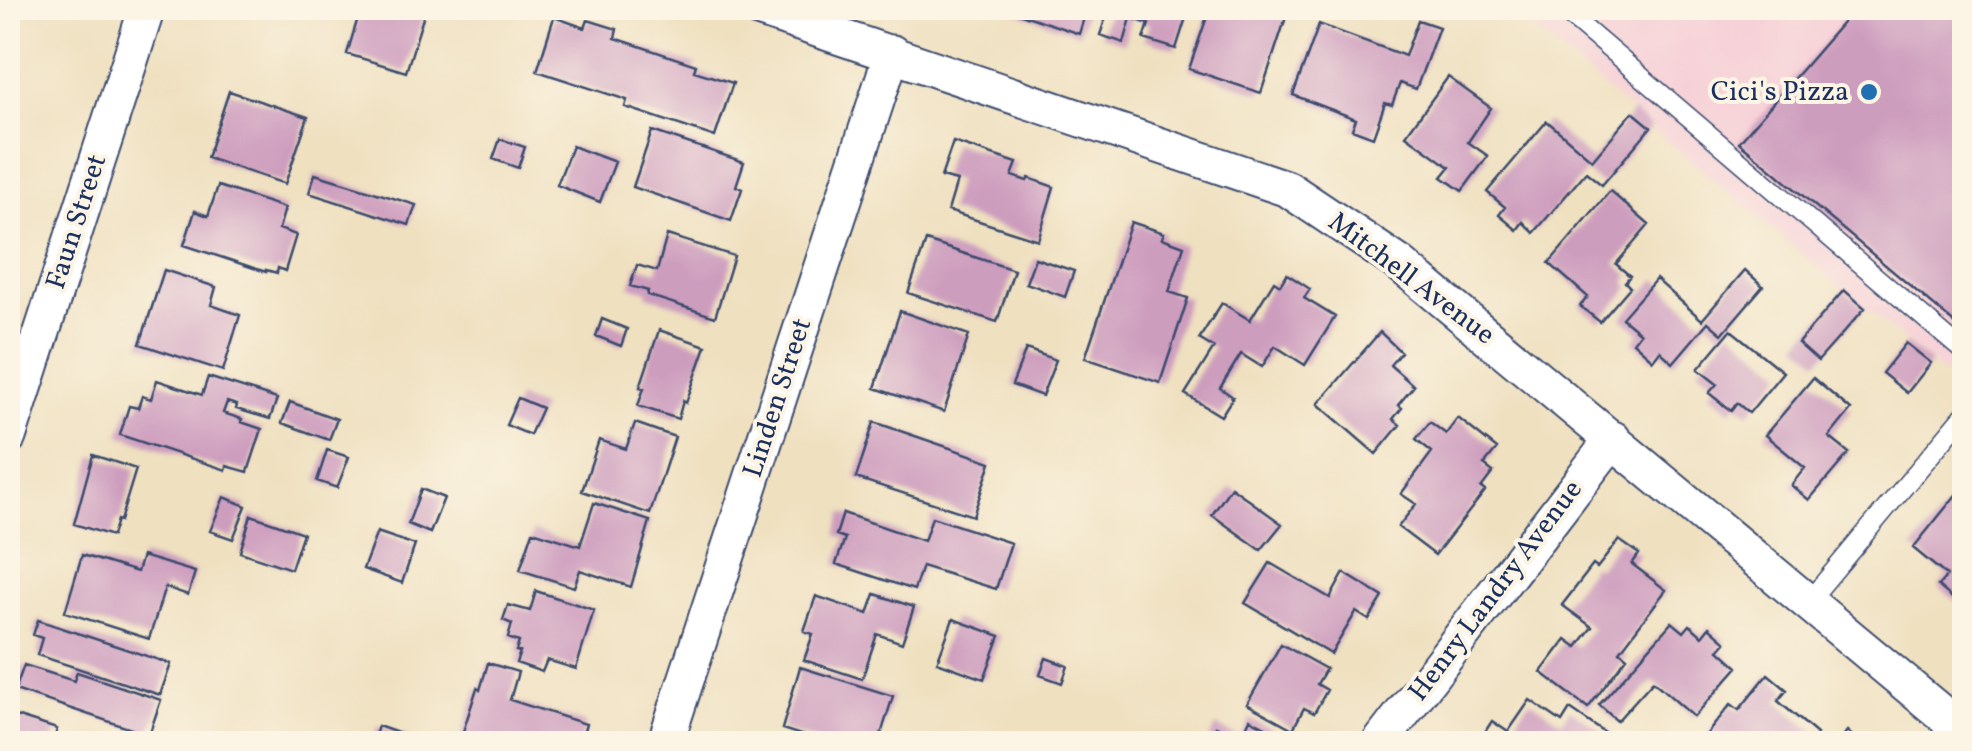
<svg xmlns="http://www.w3.org/2000/svg" width="1972" height="751" font-family="Vollkorn,serif">
<rect width="100%" height="100%" fill="#fcf5e5"/>
<filter id="ink" filterUnits="userSpaceOnUse"><feTurbulence type="fractalNoise" baseFrequency=".01" numOctaves="2"/><feDisplacementMap in="SourceGraphic" scale="20" xChannelSelector="R" yChannelSelector="G"/><feConvolveMatrix kernelMatrix="1 2 1 2 8 2 1 2 1" color-interpolation-filters="sRGB"/></filter>
<filter id="wash" filterUnits="userSpaceOnUse"><feTurbulence type="fractalNoise" baseFrequency=".0048" numOctaves="4" result="noise"/><feDisplacementMap in="SourceGraphic" scale="40" xChannelSelector="R" yChannelSelector="G"/><feGaussianBlur stdDeviation="2.25" result="paint"/><feColorMatrix in="noise" values="0 0 0 0 0 0 0 0 0 0 0 0 0 0 0 0 0 1.4 0 .05"/><feComposite in="paint" operator="in"/></filter>
<g filter="url(#wash)">
<rect width="100%" height="100%" fill="#efe0c0"/>
<path fill="#f6cfd7" d="M 1509,8 L 1964,8 L 1964,390 Z"/>
<g id="blocks">
<path fill="#cd9dbe" d="M 361,8 L 426,8 L 406,72 L 347,54 Z
M 1016,8 L 1087,8 L 1079,34 L 1015,12 Z
M 1109,8 L 1189,8 L 1176,49 L 1144,39 L 1149,24 L 1131,18 L 1124,43 L 1100,35 Z
M 1210,8 L 1289,8 L 1261,93 L 1189,69 Z
M 1855,8 L 1956,8 L 1964,15 L 1964,331 L 1739,142 Z
M 554,17 L 585,28 L 588,20 L 617,29 L 615,38 L 696,65 L 694,71 L 733,83 L 715,137 L 625,107 L 627,100 L 537,71 Z
M 1418,20 L 1439,27 L 1416,89 L 1400,83 L 1392,105 L 1385,103 L 1373,137 L 1352,129 L 1356,119 L 1293,95 L 1319,24 L 1405,56 Z
M 8,74 L 16,77 L 8,102 Z
M 1448,77 L 1491,108 L 1468,142 L 1488,156 L 1462,191 L 1442,177 L 1450,167 L 1406,135 Z
M 229,91 L 308,117 L 285,184 L 207,158 Z
M 1633,112 L 1651,127 L 1602,185 L 1586,172 L 1534,233 L 1523,222 L 1517,230 L 1499,215 L 1505,207 L 1487,192 L 1547,121 L 1592,160 Z
M 652,131 L 744,162 L 736,186 L 742,189 L 731,221 L 633,187 Z
M 500,139 L 525,147 L 518,168 L 493,159 Z
M 953,142 L 1017,163 L 1012,176 L 1027,181 L 1029,178 L 1054,187 L 1038,240 L 948,211 L 957,181 L 941,177 Z
M 572,146 L 615,162 L 600,202 L 557,185 Z
M 315,174 L 416,205 L 409,225 L 309,193 Z
M 218,186 L 285,208 L 279,229 L 296,235 L 285,271 L 278,268 L 277,273 L 266,270 L 266,272 L 184,245 L 195,211 L 208,216 Z
M 1610,191 L 1649,225 L 1616,264 L 1630,276 L 1625,282 L 1630,287 L 1600,322 L 1580,306 L 1588,297 L 1549,263 Z
M 1131,222 L 1164,233 L 1162,238 L 1184,246 L 1169,292 L 1188,298 L 1160,383 L 1085,358 Z
M 667,235 L 734,256 L 715,317 L 647,295 L 648,291 L 630,286 L 637,265 L 657,271 Z
M 926,241 L 1014,270 L 997,322 L 908,293 Z
M 1035,258 L 1074,271 L 1065,297 L 1026,283 Z
M 164,270 L 216,287 L 211,305 L 240,315 L 223,371 L 140,344 Z
M 1745,270 L 1763,286 L 1722,334 L 1708,322 L 1673,363 L 1660,351 L 1653,360 L 1633,342 L 1640,333 L 1622,318 L 1656,279 L 1702,320 Z
M 1287,274 L 1310,289 L 1304,298 L 1335,317 L 1305,365 L 1275,346 L 1262,367 L 1241,354 L 1220,388 L 1233,397 L 1221,416 L 1185,394 L 1214,348 L 1199,339 L 1222,303 L 1250,320 L 1274,281 L 1280,285 Z
M 1844,290 L 1865,308 L 1818,361 L 1798,343 Z
M 900,311 L 969,335 L 944,412 L 875,388 Z
M 602,319 L 627,329 L 621,346 L 596,336 Z
M 659,330 L 706,346 L 686,403 L 683,401 L 678,419 L 638,406 L 644,388 L 640,387 Z
M 1731,330 L 1783,372 L 1749,413 L 1737,403 L 1731,411 L 1709,393 L 1717,384 L 1698,369 Z
M 1380,332 L 1401,352 L 1390,365 L 1414,386 L 1398,405 L 1402,408 L 1393,419 L 1400,425 L 1376,454 L 1318,404 Z
M 1906,343 L 1931,363 L 1907,393 L 1882,373 Z
M 1026,349 L 1056,360 L 1042,396 L 1012,385 Z
M 208,377 L 277,399 L 270,419 L 236,409 L 237,405 L 227,402 L 223,413 L 242,419 L 241,422 L 262,429 L 248,472 L 227,466 L 226,470 L 120,435 L 129,406 L 138,408 L 142,396 L 151,399 L 157,380 L 202,395 Z
M 1813,378 L 1851,410 L 1829,437 L 1849,453 L 1809,500 L 1791,485 L 1805,468 L 1765,435 Z
M 518,398 L 542,408 L 530,435 L 506,425 Z
M 290,402 L 337,419 L 329,440 L 282,423 Z
M 1458,418 L 1497,449 L 1484,465 L 1493,472 L 1481,488 L 1485,491 L 1435,555 L 1398,527 L 1416,504 L 1401,494 L 1432,452 L 1416,439 L 1430,422 L 1446,434 Z
M 874,422 L 991,462 L 973,516 L 856,478 Z
M 635,423 L 675,437 L 650,514 L 582,491 L 599,440 L 626,449 Z
M 327,450 L 349,457 L 337,488 L 317,481 Z
M 93,455 L 136,469 L 120,521 L 117,520 L 112,536 L 74,524 Z
M 1964,485 L 1964,595 L 1958,603 L 1938,586 L 1947,576 L 1913,548 Z
M 1231,487 L 1282,524 L 1261,550 L 1212,515 Z
M 421,489 L 444,498 L 430,533 L 408,524 Z
M 224,497 L 246,506 L 233,539 L 210,531 Z
M 594,503 L 650,521 L 631,587 L 580,570 L 574,587 L 520,570 L 533,531 L 580,546 Z
M 843,513 L 924,541 L 932,517 L 1011,543 L 996,589 L 922,566 L 914,590 L 836,564 L 845,538 L 836,535 Z
M 251,515 L 303,533 L 291,569 L 240,552 Z
M 377,532 L 415,545 L 402,583 L 363,569 Z
M 1619,540 L 1639,554 L 1632,564 L 1666,590 L 1620,651 L 1627,657 L 1588,708 L 1541,672 L 1566,639 L 1577,647 L 1592,627 L 1562,605 L 1593,565 L 1597,568 Z
M 82,555 L 137,572 L 142,556 L 195,572 L 188,595 L 165,587 L 149,639 L 65,612 Z
M 1270,563 L 1330,598 L 1344,573 L 1383,597 L 1369,620 L 1356,612 L 1331,654 L 1245,603 Z
M 536,591 L 594,610 L 576,669 L 547,660 L 542,672 L 516,663 L 520,652 L 516,651 L 519,642 L 508,638 L 512,624 L 503,620 L 508,605 L 530,611 Z
M 875,594 L 914,607 L 902,643 L 877,634 L 862,679 L 804,660 L 813,634 L 804,631 L 816,596 L 868,614 Z
M 953,619 L 1000,636 L 984,679 L 937,662 Z
M 38,620 L 171,664 L 160,695 L 37,655 L 42,638 L 33,635 Z
M 1672,622 L 1684,632 L 1690,625 L 1702,636 L 1709,627 L 1726,642 L 1719,650 L 1738,667 L 1694,717 L 1653,681 L 1617,721 L 1599,705 Z
M 1281,644 L 1326,669 L 1317,684 L 1327,690 L 1314,713 L 1304,708 L 1293,729 L 1247,704 Z
M 1046,658 L 1068,666 L 1062,683 L 1040,675 Z
M 488,663 L 518,672 L 510,700 L 586,724 L 580,744 L 459,744 L 477,688 L 480,690 Z
M 24,665 L 74,681 L 77,672 L 161,700 L 149,735 L 15,690 Z
M 800,667 L 893,696 L 878,744 L 829,744 L 782,729 Z
M 1768,674 L 1787,690 L 1778,701 L 1817,734 L 1809,744 L 1705,744 L 1710,738 L 1706,735 L 1731,704 L 1739,710 Z
M 1530,700 L 1562,722 L 1570,709 L 1605,733 L 1599,744 L 1477,744 L 1492,721 L 1508,732 Z
M 9,714 L 57,729 L 53,744 L 8,744 Z
M 1250,719 L 1299,744 L 1207,744 L 1216,726 L 1241,738 Z
M 378,726 L 426,743 L 426,744 L 372,744 Z
M 1847,731 L 1861,744 L 1837,744 Z"/>
</g>
</g>
<g filter="url(#ink)">
<use href="#blocks" fill-opacity="0" stroke="#3b4a6d" stroke-width="2.5"/>
<g fill="none" stroke-linecap="round" stroke-linejoin="round">
<defs>
<path id="service" d="M 1561,8 L 1964,352
M 1808,602 L 1964,415"/>
<path id="minor" d="M 755,8 L 1288,189 L 1400,264 L 1964,732
M 8,437 L 147,8
M 665,744 L 892,53
M 1379,744 L 1613,439"/>
</defs>
<use href="#service" stroke="#3b4a6d" stroke-width="21"/>
<use href="#minor" stroke="#3b4a6d" stroke-width="39"/>
<use href="#service" stroke="#fff" stroke-width="18"/>
<use href="#minor" stroke="#fff" stroke-width="35"/>
</g>
</g>
<circle fill="#1f6fb2" stroke="#fcf5e5" stroke-width="4" cx="1869" cy="92" r="10"/>
<g text-anchor="middle" dominant-baseline="central" stroke-width="8" stroke-linejoin="round" paint-order="stroke">
<g font-size="28" fill="#1b2f5e" stroke="#fcf5e5" text-anchor="end">
<text x="1849" y="92">Cici's Pizza</text>
</g>
<g font-size="28" fill="#1b2f5e" stroke="#fcf5e5">
<text transform="translate(77 222) rotate(-72)">Faun Street</text>
<text transform="translate(1411 279) rotate(37)">Mitchell Avenue</text>
<text transform="translate(778 398) rotate(-72)">Linden Street</text>
<text transform="translate(1496 591) rotate(-53)">Henry Landry Avenue</text>
</g>
</g>
<rect width="1972" height="751" fill="none" stroke="#fcf5e5" stroke-width="40"/>
</svg>
